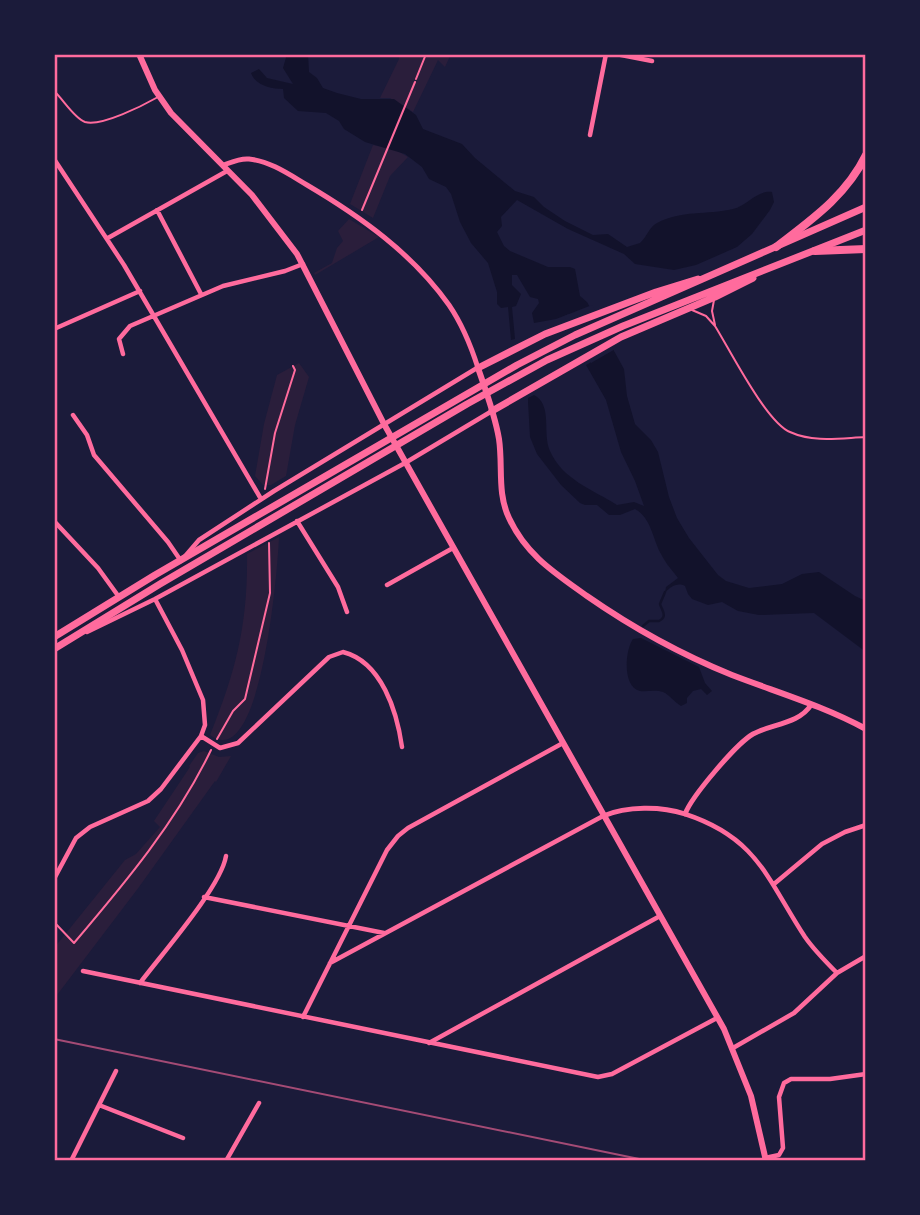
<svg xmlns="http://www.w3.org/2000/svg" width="920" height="1215" font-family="'Alegreya Sans',sans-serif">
<rect width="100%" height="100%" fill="#1b1b3a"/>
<path fill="#2a1e3b" d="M 399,54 L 451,54 L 445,67 L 438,60 L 413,112 L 390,98 L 380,98 L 399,59 Z
M 373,145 L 396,150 L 408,157 L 390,176 L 373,218 L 350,204 Z
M 349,219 L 379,237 L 315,275 L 314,273 L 332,263 L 337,248 L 343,241 L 338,231 Z
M 299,363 L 309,377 L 295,425 L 286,476 L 271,485 L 263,485 L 255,476 L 264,424 L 277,375 Z
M 279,537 C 278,565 262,775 210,735 C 236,671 248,624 247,554 Z
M 204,751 L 219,757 L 231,756 L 216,782 L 215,781 L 139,887 L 54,999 L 54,948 L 125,860 L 136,854 L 160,827 L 154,821 L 190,767 L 189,766 L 198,753 Z"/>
<path fill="#12122b" d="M 287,54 L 308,54 L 309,72 L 317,78 L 323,88 L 337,93 L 361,99 L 394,99 L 416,115 L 423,129 L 462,144 L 475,158 L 515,191 L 534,197 L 544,207 L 565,221 L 593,235 L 608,234 L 627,247 L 640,243 C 647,237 649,227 657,223 C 681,210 707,215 733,209 C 747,206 757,190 772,192 L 774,202 L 770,210 L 752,234 L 737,247 L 696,265 L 674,270 L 635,264 L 624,254 L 568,229 L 517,200 L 501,217 L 502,226 L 497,232 L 504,246 L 510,251 L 548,267 L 570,267 L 575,269 L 580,296 L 587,302 L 624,369 L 627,396 L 635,424 L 651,440 L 658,452 L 669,497 L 677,518 L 689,538 L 718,575 L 726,581 L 749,588 L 782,584 L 802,574 L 819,572 L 855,596 L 866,601 L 866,652 L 814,613 L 759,615 L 738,611 L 722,602 L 708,605 L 692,599 L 688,594 L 685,586 C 677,582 670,587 665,593 L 666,587 L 678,578 C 672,570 666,564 661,554 C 653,540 651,517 635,509 L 620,515 L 609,515 L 597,505 L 585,505 L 580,503 L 561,485 L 537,454 L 530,437 L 528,402 L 528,398 L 534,395 C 553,405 542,433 550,451 C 563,480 592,489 617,505 L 634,502 L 644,506 L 635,481 L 621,452 L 606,400 L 586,365 L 595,360 L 569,314 L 556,319 L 534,323 L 532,313 L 539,303 L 538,299 L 530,297 L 517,275 L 512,275 L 512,285 L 521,294 L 516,306 L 512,307 L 515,339 L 511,340 L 508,307 L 501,308 L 497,304 L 497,292 L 488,263 L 471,243 L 460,222 L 451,194 L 446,187 L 429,179 L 422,167 L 405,154 L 365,142 L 344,129 L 339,121 L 326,113 L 298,111 L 284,98 L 283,89 C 271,89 256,86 251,73 L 259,69 L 267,78 L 293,84 L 283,68 Z
M 641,638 L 699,667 L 705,683 L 712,691 L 707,695 L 701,689 L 693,691 L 687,698 L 687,703 L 681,706 C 674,702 670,695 663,692 C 655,689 647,692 640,691 C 622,687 625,650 633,639 Z"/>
<path fill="#1b1b3a" d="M 592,305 L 617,348 L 591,363 L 591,359 L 564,316 Z"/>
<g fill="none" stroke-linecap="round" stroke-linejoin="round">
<path stroke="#12122b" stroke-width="2.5" d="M 643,626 L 649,621 L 659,621 C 668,616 662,611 660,604 L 665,592"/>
<path stroke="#ff6b9d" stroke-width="2" d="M 416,79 L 426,54
M 362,210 L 415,82
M 265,489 L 275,433 L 295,370 L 293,366
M 217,739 L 233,711 L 245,699 L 270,593 L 269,543
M 54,922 L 74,943 C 125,883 177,821 211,750"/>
<path stroke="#ff6b9d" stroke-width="2" d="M 54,91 C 63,99 74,118 85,122 C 101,127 144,105 158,97
M 714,300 L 712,311 L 715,325
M 692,310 L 706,316 L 715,326 C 730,350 766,422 790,432 C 814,443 841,438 866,437"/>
<path stroke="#ff6b9d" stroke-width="4.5" d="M 616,54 L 652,61
M 590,135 L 606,54
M 54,159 L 124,265 L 261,499
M 157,210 L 201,294
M 108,238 L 227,171
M 54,329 L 140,291
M 123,354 L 119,339 L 130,326 L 223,286 L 285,271 L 303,264
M 73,415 L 87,435 L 94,455 L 168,542 L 181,561 L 199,540 L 274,491 L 477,368
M 54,521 L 98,568 L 119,597
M 297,521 L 338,587 L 347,612
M 387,585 L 453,548
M 87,632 L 155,599 L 405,463 L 492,411
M 201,736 L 220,748 L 238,743 L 329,657 L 343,652 C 382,662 397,712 402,747
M 685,814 C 758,838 767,879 805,937 C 814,950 826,962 837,973
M 54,879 L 76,838 L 90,827 L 148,801 L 161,789 L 201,736 L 205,725 L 203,700 L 182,650 L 155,599
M 774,884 L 822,844 L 845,832 L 866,825
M 204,897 L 384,933
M 330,963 L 603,816
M 83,971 L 598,1077 L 612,1074 L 717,1018
M 140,983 C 161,955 221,887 226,856
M 303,1017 L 387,850 L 398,836 L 408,828 L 563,743
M 429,1043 L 660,916
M 733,1048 L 794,1013 L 837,973 L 866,956
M 99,1105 L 183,1138
M 765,1158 L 779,1155 L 783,1148 L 779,1097 L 784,1083 L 791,1079 L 830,1079 L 866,1074
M 71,1161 L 116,1071
M 226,1161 L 259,1103"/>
<path stroke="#ff6b9d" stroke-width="5" d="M 224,165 C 232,162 240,158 249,159 C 270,161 290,175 307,185 C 361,217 412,253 449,305 C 462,324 471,346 478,368
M 603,816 C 627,806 661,806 685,814 C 692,796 736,744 753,734 C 771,724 799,724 811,705"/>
<path stroke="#ff6b9d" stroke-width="6" d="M 139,54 L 155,90 L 171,113 L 252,195 L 297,254 L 384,424 L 724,1029 L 751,1096 L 766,1161
M 478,368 C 486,391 495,415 499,439 C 503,466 497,493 509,518 C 526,555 555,573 587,596 C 633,628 680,654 732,675 C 776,692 824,706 866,729"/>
<path stroke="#ff6b9d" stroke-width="7" d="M 478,368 L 545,334 L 656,292 L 698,279
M 492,411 L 621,337 L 715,297 L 753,278
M 54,637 L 155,575 L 517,365 L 575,335 L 866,207
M 54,649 L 160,584 L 467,404 L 547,360 L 623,326 L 866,230"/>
<path stroke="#ff6b9d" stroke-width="8" d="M 776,247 C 811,220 846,196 866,155
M 815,251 L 866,249"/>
<path stroke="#a44b75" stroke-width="2" d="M 54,1039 L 649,1161"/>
</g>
<rect width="920" height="1215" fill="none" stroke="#1b1b3a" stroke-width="112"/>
<rect x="56" y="56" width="808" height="1103" fill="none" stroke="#ff6b9d" stroke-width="2.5"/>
</svg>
